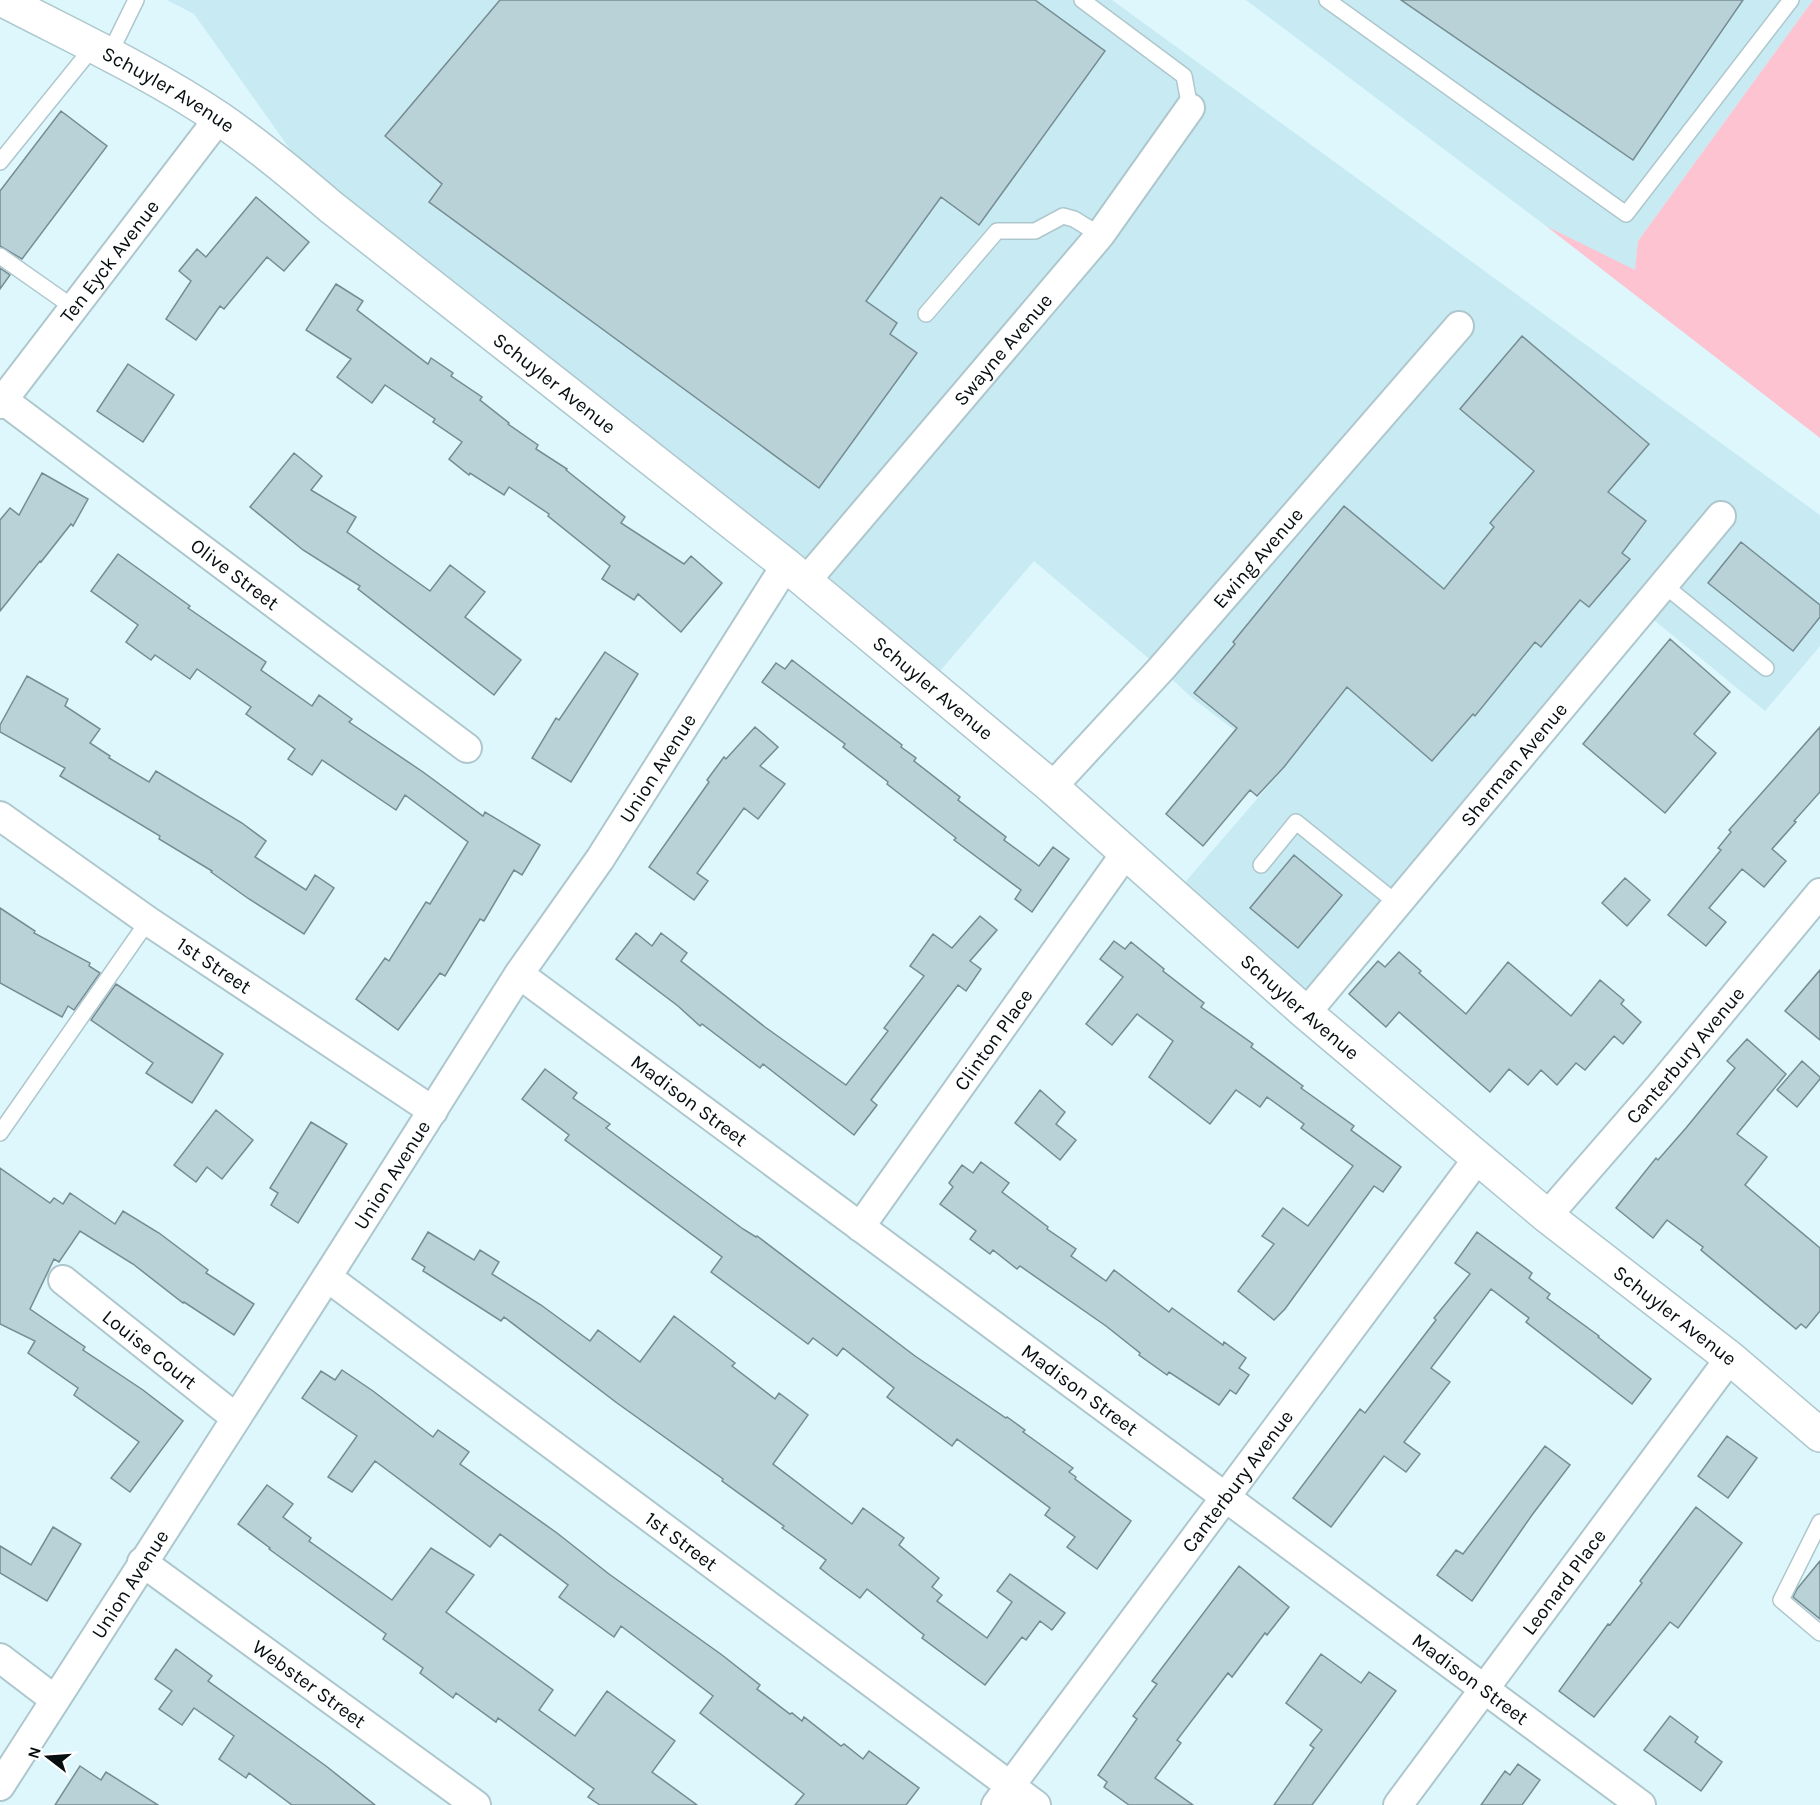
<svg xmlns="http://www.w3.org/2000/svg" width="1820" height="1805" font-family="Karla,sans-serif">
<rect width="100%" height="100%" fill="#ddf7fd"/>
<path fill="#c8eaf2" d="M 167,0 L 1112,0 L 1820,515 L 1820,646 L 1765,711 L 1643,611 L 1306,1013 L 1174,895 L 1284,768 L 1191,697 L 1161,669 L 1034,561 L 929,684 L 331,207 L 194,14 Z
M 1246,0 L 1813,0 L 1638,241 L 1635,271 L 1546,226 Z"/>
<path fill="#fdc3d0" d="M 1813,0 L 1820,0 L 1820,438 L 1546,226 L 1635,270 L 1638,241 Z"/>
<path fill="#b9d2d7" stroke="#758c92" stroke-width="1.5" d="M 500,0 L 1035,0 L 1105,51 L 979,225 L 941,197 L 866,301 L 897,323 L 890,334 L 917,353 L 819,488 L 429,202 L 442,184 L 385,136 Z
M 1401,0 L 1743,0 L 1633,160 Z
M 61,111 L 107,146 L 22,259 L 0,246 L 0,191 Z
M 256,197 L 309,242 L 284,271 L 267,257 L 224,309 L 220,306 L 196,340 L 166,319 L 191,281 L 179,271 L 197,249 L 206,257 Z
M 0,268 L 10,275 L 0,289 Z
M 336,284 L 363,301 L 357,310 L 428,364 L 431,358 L 453,373 L 451,376 L 482,397 L 480,400 L 509,423 L 508,424 L 538,445 L 536,449 L 567,469 L 566,470 L 625,517 L 621,523 L 684,564 L 691,556 L 722,583 L 681,632 L 638,594 L 634,600 L 602,579 L 610,566 L 548,516 L 549,514 L 509,487 L 504,495 L 470,473 L 469,475 L 449,459 L 462,442 L 433,422 L 435,419 L 385,385 L 372,403 L 337,377 L 351,359 L 306,330 Z
M 1522,336 L 1649,444 L 1608,492 L 1646,521 L 1622,553 L 1630,559 L 1589,607 L 1580,600 L 1541,647 L 1535,642 L 1475,716 L 1473,714 L 1432,761 L 1347,687 L 1284,767 L 1257,796 L 1250,790 L 1203,846 L 1166,814 L 1237,728 L 1194,693 L 1235,644 L 1233,642 L 1344,506 L 1444,589 L 1494,527 L 1490,523 L 1534,471 L 1460,409 Z
M 128,364 L 174,395 L 143,442 L 97,411 Z
M 294,453 L 322,476 L 311,490 L 356,517 L 347,532 L 430,591 L 450,565 L 485,592 L 465,617 L 521,660 L 494,695 L 358,589 L 360,586 L 303,550 L 250,507 Z
M 42,473 L 88,499 L 73,526 L 71,524 L 41,562 L 40,561 L 0,611 L 0,520 L 10,508 L 19,515 Z
M 1741,542 L 1820,605 L 1820,617 L 1793,651 L 1708,583 Z
M 118,554 L 190,606 L 188,608 L 266,662 L 261,670 L 312,706 L 319,695 L 352,719 L 349,722 L 423,772 L 483,816 L 485,812 L 540,845 L 522,875 L 514,870 L 484,921 L 480,919 L 445,976 L 440,973 L 398,1030 L 356,999 L 385,958 L 389,961 L 426,902 L 430,904 L 468,842 L 405,795 L 396,810 L 322,760 L 312,775 L 288,759 L 295,749 L 246,714 L 251,707 L 197,669 L 190,679 L 155,655 L 151,660 L 126,642 L 138,625 L 91,591 Z
M 1670,639 L 1730,692 L 1694,734 L 1716,753 L 1665,813 L 1583,744 Z
M 605,652 L 638,674 L 571,782 L 532,758 L 556,718 L 559,720 Z
M 792,660 L 902,745 L 901,747 L 916,758 L 914,761 L 960,797 L 958,800 L 1006,837 L 1004,840 L 1039,866 L 1053,847 L 1069,859 L 1032,912 L 1015,899 L 1021,890 L 954,840 L 956,838 L 887,784 L 888,782 L 843,747 L 845,744 L 762,682 L 776,663 L 785,669 Z
M 27,676 L 68,699 L 65,706 L 100,729 L 90,743 L 110,756 L 109,758 L 149,782 L 156,771 L 242,823 L 266,841 L 255,857 L 306,890 L 315,875 L 334,888 L 304,934 L 249,899 L 211,872 L 212,871 L 159,839 L 160,836 L 60,776 L 65,768 L 0,732 L 0,725 Z
M 755,727 L 778,747 L 760,766 L 785,784 L 758,819 L 744,808 L 697,873 L 708,881 L 694,900 L 649,867 L 709,782 L 707,780 L 724,757 L 726,759 Z
M 1820,727 L 1820,792 L 1794,821 L 1796,822 L 1772,849 L 1786,861 L 1764,887 L 1742,869 L 1709,908 L 1726,922 L 1706,946 L 1668,915 L 1721,850 L 1718,848 L 1731,832 L 1729,830 Z
M 1294,855 L 1342,895 L 1298,948 L 1250,908 Z
M 1625,878 L 1650,900 L 1627,926 L 1602,903 Z
M 0,908 L 35,931 L 34,933 L 90,963 L 89,966 L 100,973 L 74,1010 L 68,1006 L 62,1017 L 0,983 Z
M 980,916 L 997,930 L 970,961 L 981,969 L 966,991 L 958,985 L 871,1100 L 877,1105 L 854,1135 L 763,1064 L 760,1068 L 702,1024 L 700,1026 L 678,1006 L 616,959 L 636,933 L 652,946 L 661,933 L 687,953 L 681,961 L 765,1027 L 846,1085 L 888,1031 L 884,1028 L 924,976 L 910,966 L 933,934 L 952,948 Z
M 1114,941 L 1125,949 L 1131,942 L 1164,969 L 1163,971 L 1204,1003 L 1201,1007 L 1253,1044 L 1251,1047 L 1303,1086 L 1301,1088 L 1354,1126 L 1351,1130 L 1401,1167 L 1383,1192 L 1374,1186 L 1285,1309 L 1274,1320 L 1238,1291 L 1274,1244 L 1262,1236 L 1283,1208 L 1308,1226 L 1353,1166 L 1301,1128 L 1304,1124 L 1267,1097 L 1260,1107 L 1236,1090 L 1210,1124 L 1149,1077 L 1173,1041 L 1137,1014 L 1112,1045 L 1086,1024 L 1123,977 L 1100,959 Z
M 1399,952 L 1421,971 L 1419,973 L 1466,1014 L 1508,962 L 1571,1016 L 1600,980 L 1624,1000 L 1621,1004 L 1641,1022 L 1623,1044 L 1614,1036 L 1585,1070 L 1576,1063 L 1557,1085 L 1541,1070 L 1528,1085 L 1509,1069 L 1490,1092 L 1399,1012 L 1386,1027 L 1349,994 L 1378,961 L 1385,967 Z
M 1820,970 L 1820,1040 L 1785,1011 Z
M 116,984 L 223,1054 L 192,1103 L 146,1073 L 153,1063 L 91,1020 Z
M 1747,1039 L 1786,1074 L 1737,1134 L 1767,1157 L 1745,1185 L 1820,1248 L 1820,1311 L 1806,1328 L 1801,1324 L 1796,1329 L 1701,1250 L 1703,1247 L 1667,1220 L 1653,1238 L 1616,1208 L 1656,1158 L 1658,1160 L 1686,1128 L 1735,1068 L 1727,1061 Z
M 1802,1061 L 1820,1077 L 1820,1079 L 1797,1107 L 1777,1090 Z
M 545,1069 L 577,1093 L 573,1098 L 610,1124 L 606,1128 L 743,1229 L 756,1237 L 757,1236 L 915,1356 L 1006,1418 L 1007,1417 L 1025,1430 L 1023,1432 L 1073,1468 L 1069,1472 L 1076,1477 L 1075,1479 L 1131,1521 L 1097,1569 L 1067,1547 L 1075,1537 L 1045,1515 L 1050,1508 L 957,1439 L 952,1446 L 887,1397 L 894,1388 L 843,1348 L 837,1356 L 813,1338 L 808,1344 L 711,1272 L 722,1257 L 565,1140 L 569,1135 L 522,1099 Z
M 1040,1090 L 1065,1112 L 1056,1124 L 1076,1140 L 1060,1160 L 1015,1123 Z
M 216,1110 L 253,1140 L 222,1179 L 207,1167 L 196,1182 L 174,1165 Z
M 311,1122 L 347,1144 L 298,1223 L 271,1205 L 278,1193 L 270,1188 Z
M 981,1162 L 1009,1183 L 1002,1192 L 1048,1227 L 1047,1229 L 1076,1249 L 1071,1256 L 1106,1281 L 1114,1270 L 1169,1312 L 1172,1308 L 1223,1345 L 1224,1342 L 1246,1358 L 1239,1368 L 1249,1375 L 1236,1394 L 1230,1390 L 1219,1405 L 1169,1372 L 1167,1375 L 1139,1355 L 1140,1353 L 1106,1326 L 1020,1266 L 1017,1269 L 993,1250 L 990,1254 L 970,1239 L 976,1231 L 940,1204 L 953,1187 L 949,1183 L 962,1165 L 973,1173 Z
M 0,1168 L 50,1203 L 54,1198 L 63,1204 L 70,1193 L 115,1224 L 123,1211 L 159,1233 L 208,1270 L 206,1273 L 254,1304 L 234,1335 L 184,1302 L 183,1303 L 133,1264 L 80,1231 L 59,1262 L 54,1259 L 30,1309 L 85,1347 L 83,1350 L 143,1390 L 183,1421 L 130,1492 L 111,1478 L 139,1442 L 74,1395 L 78,1388 L 28,1353 L 35,1341 L 0,1324 Z
M 428,1232 L 474,1260 L 480,1250 L 499,1262 L 492,1274 L 541,1305 L 590,1341 L 598,1330 L 640,1362 L 674,1316 L 735,1363 L 732,1366 L 775,1399 L 779,1393 L 808,1415 L 773,1464 L 852,1524 L 863,1508 L 904,1538 L 899,1545 L 939,1578 L 932,1587 L 942,1595 L 937,1601 L 987,1638 L 1012,1602 L 997,1591 L 1010,1574 L 1065,1613 L 1052,1630 L 1040,1621 L 1026,1640 L 1022,1637 L 985,1685 L 922,1638 L 924,1635 L 867,1589 L 860,1598 L 830,1576 L 820,1568 L 826,1560 L 782,1528 L 784,1526 L 722,1481 L 723,1479 L 617,1403 L 504,1317 L 501,1321 L 423,1271 L 425,1267 L 412,1259 Z
M 1477,1232 L 1532,1273 L 1529,1278 L 1550,1294 L 1547,1298 L 1599,1336 L 1598,1337 L 1651,1379 L 1632,1404 L 1526,1322 L 1529,1318 L 1491,1289 L 1431,1368 L 1450,1382 L 1404,1442 L 1420,1454 L 1406,1472 L 1384,1456 L 1331,1527 L 1293,1498 L 1360,1409 L 1365,1413 L 1436,1320 L 1434,1318 L 1470,1274 L 1455,1263 Z
M 342,1370 L 373,1391 L 433,1437 L 438,1430 L 469,1452 L 460,1464 L 557,1533 L 609,1574 L 722,1655 L 760,1685 L 757,1689 L 790,1714 L 792,1713 L 802,1721 L 804,1717 L 841,1746 L 844,1744 L 863,1759 L 869,1751 L 919,1788 L 906,1805 L 795,1805 L 804,1794 L 700,1713 L 713,1696 L 621,1626 L 614,1637 L 559,1597 L 568,1585 L 500,1534 L 490,1547 L 375,1461 L 352,1492 L 328,1477 L 357,1436 L 302,1398 L 321,1371 L 335,1380 Z
M 1727,1436 L 1757,1458 L 1728,1498 L 1698,1476 Z
M 1545,1446 L 1570,1465 L 1532,1515 L 1472,1601 L 1437,1575 L 1456,1550 L 1463,1554 Z
M 267,1485 L 293,1504 L 283,1517 L 311,1538 L 309,1541 L 392,1600 L 431,1548 L 474,1575 L 446,1612 L 553,1690 L 539,1710 L 575,1736 L 607,1691 L 675,1741 L 652,1772 L 697,1805 L 600,1805 L 588,1797 L 594,1789 L 498,1718 L 496,1722 L 456,1693 L 453,1698 L 420,1673 L 423,1668 L 383,1639 L 386,1634 L 269,1549 L 270,1548 L 238,1524 Z
M 1696,1507 L 1742,1543 L 1678,1628 L 1670,1622 L 1594,1717 L 1559,1691 L 1608,1624 L 1610,1625 L 1642,1583 L 1640,1581 Z
M 53,1527 L 81,1544 L 47,1601 L 0,1573 L 0,1546 L 31,1565 Z
M 1820,1561 L 1820,1619 L 1793,1597 L 1797,1589 Z
M 1239,1566 L 1289,1607 L 1267,1635 L 1265,1633 L 1232,1677 L 1228,1673 L 1177,1740 L 1181,1743 L 1155,1778 L 1193,1805 L 1129,1805 L 1104,1787 L 1107,1782 L 1098,1775 L 1137,1719 L 1133,1716 L 1157,1684 L 1152,1681 Z
M 176,1649 L 212,1676 L 208,1681 L 326,1766 L 375,1805 L 292,1805 L 249,1773 L 246,1778 L 219,1759 L 234,1736 L 194,1708 L 182,1725 L 159,1709 L 172,1691 L 155,1679 Z
M 1321,1654 L 1361,1683 L 1369,1672 L 1396,1691 L 1312,1805 L 1274,1805 L 1314,1748 L 1310,1745 L 1322,1730 L 1286,1703 Z
M 1670,1716 L 1698,1737 L 1695,1742 L 1722,1762 L 1701,1791 L 1644,1750 Z
M 1518,1764 L 1540,1780 L 1522,1805 L 1481,1805 L 1505,1771 L 1510,1775 Z
M 80,1766 L 101,1780 L 106,1772 L 158,1805 L 55,1805 Z"/>
<g fill="none" stroke-linecap="round" stroke-linejoin="round">
<defs>
<path id="lane" d="M 1082,0 L 1184,76 L 1190,108
M 1327,0 L 1626,214 L 1791,0
M 109,55 L 136,0
M 0,162 L 93,47
M 0,256 L 74,308
M 926,314 L 997,231 L 1035,231 L 1063,216 L 1074,219 L 1100,235
M 1664,585 L 1766,668
M 1261,865 L 1296,822 L 1398,904
M 0,1133 L 148,921
M 1820,1522 L 1781,1600 L 1820,1633"/>
<g id="street">
<path id="s1" d="M 3,400 L 467,748"/>
<path id="s2" d="M 0,404 L 219,118"/>
<path id="s3" d="M 806,581 L 1100,235 L 1190,108"/>
<path id="s4" d="M 1052,787 L 1161,669 L 1459,326"/>
<path id="s5" d="M 0,816 L 148,921 L 433,1111"/>
<path id="s6" d="M 519,974 L 1641,1805"/>
<path id="s7" d="M 1306,1013 L 1721,516"/>
<path id="s8" d="M 1547,1216 L 1660,1086 L 1820,893"/>
<path id="s9" d="M 860,1227 L 1125,854"/>
<path id="s10" d="M 327,1277 L 1036,1805"/>
<path id="s11" d="M 63,1280 L 236,1418"/>
<path id="s12" d="M 142,1562 L 476,1805"/>
<path d="M 0,1658 L 54,1699"/>
<path id="s13" d="M 0,1786 L 327,1277 L 519,974 L 600,859 L 786,565"/>
<path id="s14" d="M 996,1805 L 1478,1158"/>
<path id="s15" d="M 1398,1805 L 1730,1358"/>
</g>
<g id="secondary">
<path id="s16" d="M 3,0 C 76,38 152,73 220,119 C 259,146 295,176 331,207 L 786,565 L 1052,787 L 1306,1013 L 1478,1158 L 1547,1216 L 1730,1358 L 1820,1435"/>
</g>
</defs>
<use href="#lane" stroke="#aec7cd" stroke-width="18"/>
<use href="#street" stroke="#aec7cd" stroke-width="32"/>
<use href="#secondary" stroke="#aec7cd" stroke-width="36"/>
<use href="#lane" stroke="#fff" stroke-width="15"/>
<use href="#street" stroke="#fff" stroke-width="28"/>
<use href="#secondary" stroke="#fff" stroke-width="33"/>
</g>
<g text-anchor="middle" dominant-baseline="central" stroke-width="4.5" stroke-linejoin="round" paint-order="stroke">
<g font-size="20" fill="#060e10" stroke="#fff">
<text stroke="none"><textPath href="#s16" startOffset="188">Schuyler Avenue</textPath></text>
<text stroke="none"><textPath href="#s2" startOffset="180">Ten Eyck Avenue</textPath></text>
<text stroke="none"><textPath href="#s3" startOffset="304">Swayne Avenue</textPath></text>
<text stroke="none"><textPath href="#s16" startOffset="674">Schuyler Avenue</textPath></text>
<text stroke="none"><textPath href="#s4" startOffset="308">Ewing Avenue</textPath></text>
<text stroke="none"><textPath href="#s1" startOffset="290">Olive Street</textPath></text>
<text stroke="none"><textPath href="#s16" startOffset="1160">Schuyler Avenue</textPath></text>
<text stroke="none"><textPath href="#s7" startOffset="324">Sherman Avenue</textPath></text>
<text stroke="none"><textPath href="#s13" startOffset="1212">Union Avenue</textPath></text>
<text stroke="none"><textPath href="#s5" startOffset="261">1st Street</textPath></text>
<text stroke="none"><textPath href="#s16" startOffset="1646">Schuyler Avenue</textPath></text>
<text stroke="none"><textPath href="#s9" startOffset="230">Clinton Place</textPath></text>
<text stroke="none"><textPath href="#s8" startOffset="212">Canterbury Avenue</textPath></text>
<text stroke="none"><textPath href="#s6" startOffset="212">Madison Street</textPath></text>
<text stroke="none"><textPath href="#s13" startOffset="726">Union Avenue</textPath></text>
<text stroke="none"><textPath href="#s16" startOffset="2132">Schuyler Avenue</textPath></text>
<text stroke="none"><textPath href="#s11" startOffset="111">Louise Court</textPath></text>
<text stroke="none"><textPath href="#s6" startOffset="698">Madison Street</textPath></text>
<text stroke="none"><textPath href="#s14" startOffset="404">Canterbury Avenue</textPath></text>
<text stroke="none"><textPath href="#s10" startOffset="442">1st Street</textPath></text>
<text stroke="none"><textPath href="#s15" startOffset="278">Leonard Place</textPath></text>
<text stroke="none"><textPath href="#s13" startOffset="240">Union Avenue</textPath></text>
<text stroke="none"><textPath href="#s6" startOffset="1184">Madison Street</textPath></text>
<text stroke="none"><textPath href="#s12" startOffset="207">Webster Street</textPath></text>
</g>
</g>
<g transform="translate(48 1757) rotate(287)" stroke="#ffffff" stroke-width="4.5" paint-order="stroke">
<path d="M0-4.5L10 22L0 15L-10 22Z" fill="#060e10"/>
<text y="-9" font-size="16" font-weight="bold" text-anchor="middle" fill="#060e10">N</text>
</g>
</svg>
